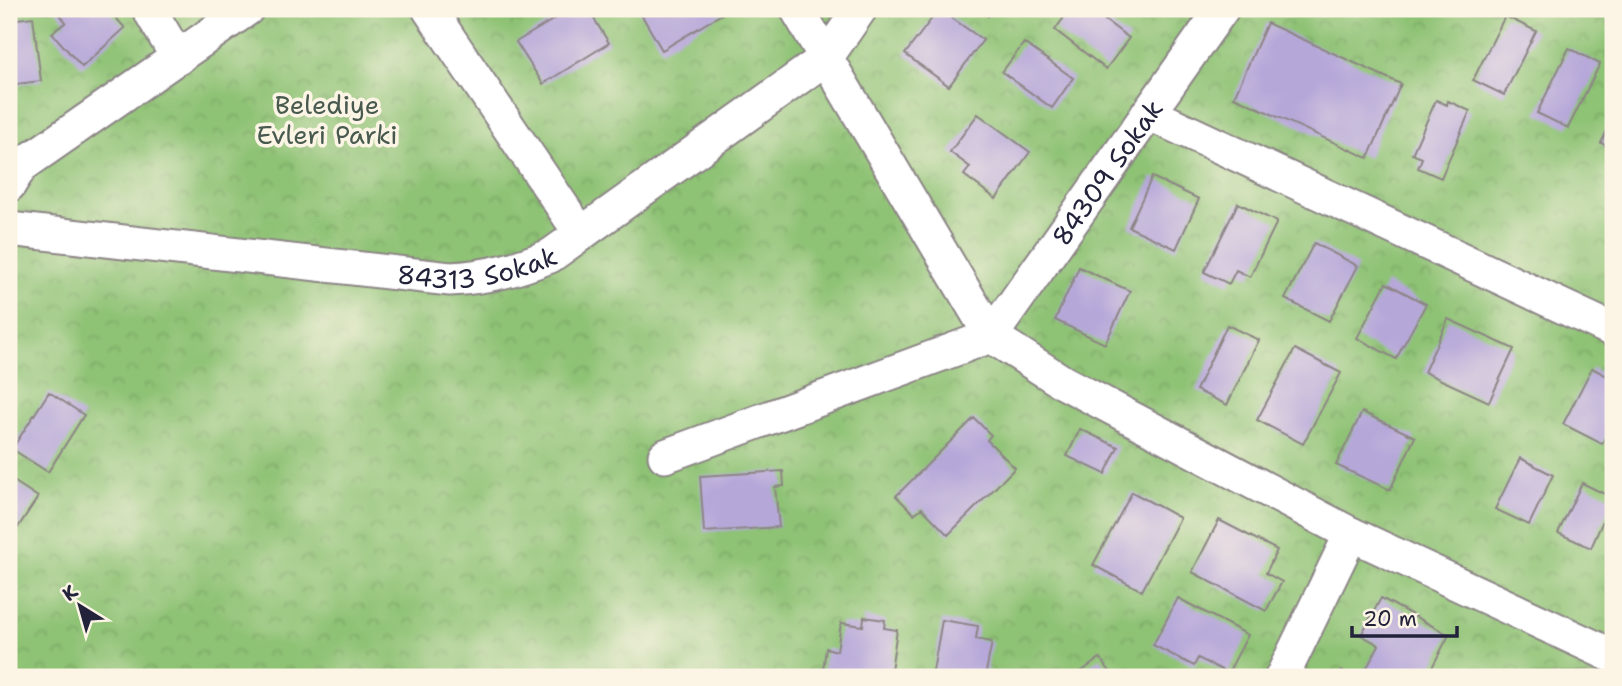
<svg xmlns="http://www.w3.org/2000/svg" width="1622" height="686" font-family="'Shantell Sans',sans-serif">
<defs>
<pattern id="park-crowns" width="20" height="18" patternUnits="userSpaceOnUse" patternTransform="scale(1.75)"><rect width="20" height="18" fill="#8ec274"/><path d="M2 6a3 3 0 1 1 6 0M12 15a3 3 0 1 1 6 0" fill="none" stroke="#7aa665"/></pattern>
</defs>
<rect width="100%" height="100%" fill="#fcf5e5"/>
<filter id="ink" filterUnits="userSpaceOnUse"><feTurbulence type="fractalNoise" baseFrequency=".0143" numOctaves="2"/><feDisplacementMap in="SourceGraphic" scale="14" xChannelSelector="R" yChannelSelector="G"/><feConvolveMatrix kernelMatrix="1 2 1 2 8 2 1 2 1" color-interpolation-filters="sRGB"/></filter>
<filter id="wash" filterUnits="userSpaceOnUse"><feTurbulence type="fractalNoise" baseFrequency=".00686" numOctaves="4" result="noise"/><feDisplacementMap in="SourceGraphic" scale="28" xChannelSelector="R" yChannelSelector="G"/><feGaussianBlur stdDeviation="1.57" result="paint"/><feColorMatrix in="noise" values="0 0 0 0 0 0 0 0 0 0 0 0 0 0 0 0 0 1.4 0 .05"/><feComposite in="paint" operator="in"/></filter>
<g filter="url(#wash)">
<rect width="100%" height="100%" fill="#f6e8cf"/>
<path fill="url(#park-crowns)" stroke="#587258" stroke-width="2" d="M 9,9 L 1613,9 L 1613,677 L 9,677 Z"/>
<g id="blocks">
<path fill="#b6a7d9" d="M 55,9 L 108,9 L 125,28 L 82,67 L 52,33 L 66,22 Z
M 571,9 L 588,9 L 609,43 L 543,84 L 516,42 Z
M 638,9 L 730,9 L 662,50 Z
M 939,9 L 983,40 L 949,86 L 905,54 Z
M 978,9 L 993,9 L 988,16 Z
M 1070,9 L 1090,9 L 1129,38 L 1106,69 L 1055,30 Z
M 1129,9 L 1143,9 L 1138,16 Z
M 1505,16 L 1536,31 L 1504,95 L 1473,80 Z
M 33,17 L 41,81 L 9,85 L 9,20 Z
M 1267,23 L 1401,84 L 1368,158 L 1234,97 Z
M 1024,43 L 1073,78 L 1052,108 L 1002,72 Z
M 1569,48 L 1600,64 L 1568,128 L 1537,113 Z
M 1436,100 L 1447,105 L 1448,101 L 1470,111 L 1441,178 L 1418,168 L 1422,158 L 1412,154 Z
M 978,114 L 1030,152 L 996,199 L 964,175 L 970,167 L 950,152 Z
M 1613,118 L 1613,149 L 1601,143 Z
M 1152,177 L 1199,199 L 1176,249 L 1129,227 Z
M 1238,203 L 1277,222 L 1250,277 L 1236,270 L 1229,284 L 1204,272 Z
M 1314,243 L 1358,266 L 1329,321 L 1285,299 Z
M 1079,267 L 1130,291 L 1105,344 L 1055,320 Z
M 1386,283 L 1426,304 L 1396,359 L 1357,338 Z
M 1448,319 L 1514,349 L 1489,402 L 1424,372 Z
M 1227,325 L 1259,340 L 1227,405 L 1196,390 Z
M 1295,349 L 1341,373 L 1303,444 L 1257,420 Z
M 1592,368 L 1613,379 L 1613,422 L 1602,444 L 1563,424 Z
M 49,392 L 84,415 L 48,472 L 12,449 Z
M 1362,412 L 1415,437 L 1390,490 L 1336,465 Z
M 974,418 L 991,435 L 987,440 L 1015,468 L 948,535 L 922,508 L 914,514 L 896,496 Z
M 1080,429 L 1118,447 L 1105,474 L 1067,456 Z
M 1520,458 L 1553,475 L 1529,525 L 1495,509 Z
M 783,471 L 784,486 L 775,487 L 779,527 L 704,532 L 700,476 Z
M 9,478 L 38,497 L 9,541 Z
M 1582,483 L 1613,498 L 1591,548 L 1558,533 Z
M 1132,492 L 1180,518 L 1142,591 L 1093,565 Z
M 1219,520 L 1277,550 L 1266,573 L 1282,582 L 1266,611 L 1192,572 Z
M 1178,598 L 1248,635 L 1228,673 L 1198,658 L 1194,666 L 1153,645 Z
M 1381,598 L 1449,635 L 1427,677 L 1362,677 L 1379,645 L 1361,635 Z
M 864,617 L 885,620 L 884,628 L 897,630 L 890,677 L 822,677 L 826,648 L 837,651 L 841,623 L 863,626 Z
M 942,620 L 978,626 L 976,639 L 992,642 L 985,677 L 932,677 Z
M 1100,658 L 1114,677 L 1074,677 Z
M 1342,671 L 1354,677 L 1338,677 Z"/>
</g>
</g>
<g filter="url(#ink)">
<use href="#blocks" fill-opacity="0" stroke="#8c8585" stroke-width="2"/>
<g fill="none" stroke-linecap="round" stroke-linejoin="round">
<defs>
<g id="street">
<path d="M 149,9 L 178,58"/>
<path d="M 429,9 L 581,234"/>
<path d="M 797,9 L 991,336 L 1061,381 L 1351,534 L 1613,656"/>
<path d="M 1148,113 L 1613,330"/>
<path d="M 9,185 L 21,166 L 247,9"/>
<path id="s1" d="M 9,229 L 450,279 C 488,277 514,270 550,256 L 826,58 L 860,9"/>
<path id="s2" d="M 665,456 L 991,336 L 1222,9"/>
<path d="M 1282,677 L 1351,534"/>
</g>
</defs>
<use href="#street" stroke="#8c8585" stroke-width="37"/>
<use href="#street" stroke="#fff" stroke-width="33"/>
</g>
</g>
<g text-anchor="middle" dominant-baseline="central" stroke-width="7" stroke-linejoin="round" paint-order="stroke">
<g font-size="26" fill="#485a4f" stroke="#fcf5e5">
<text x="327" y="104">Belediye<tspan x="327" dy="30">Evleri Parki</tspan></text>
</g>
<g font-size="26" fill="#22223b" stroke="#fcf5e5">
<text stroke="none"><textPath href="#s2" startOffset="548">84309 Sokak</textPath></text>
<text stroke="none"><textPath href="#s1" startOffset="472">84313 Sokak</textPath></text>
</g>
</g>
<rect width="1622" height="686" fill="none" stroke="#fcf5e5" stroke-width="35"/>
<g transform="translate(80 606) rotate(323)" stroke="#fcf5e5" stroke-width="5" paint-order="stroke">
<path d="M0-5L12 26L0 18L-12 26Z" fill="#22223b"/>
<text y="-10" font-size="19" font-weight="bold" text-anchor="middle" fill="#22223b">K</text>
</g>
<path d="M1352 626v10h105v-10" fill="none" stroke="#22223b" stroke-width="3.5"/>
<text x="1363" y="626" font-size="21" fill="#22223b" stroke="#fcf5e5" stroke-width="5" paint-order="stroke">20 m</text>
</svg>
